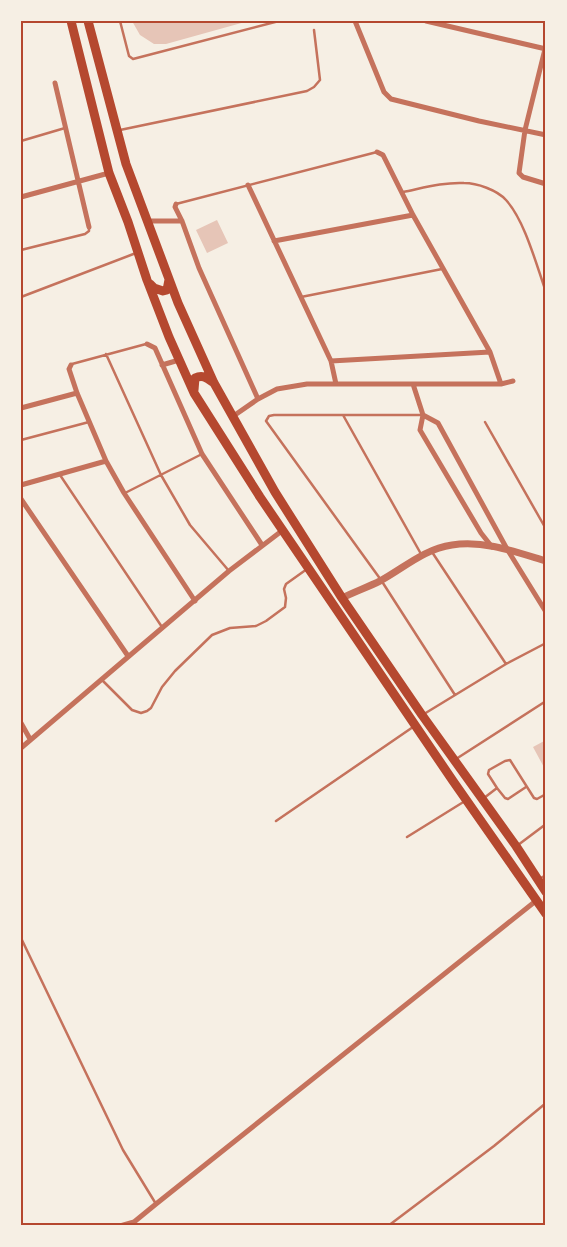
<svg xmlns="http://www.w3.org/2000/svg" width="567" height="1247" font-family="'Source Serif 4',serif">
<rect width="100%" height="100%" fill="#f6efe4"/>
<path fill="#e6c5b7" d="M 132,21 L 245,21 L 245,22 L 166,44 L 154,44 L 140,35 Z
M 217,220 L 228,243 L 207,253 L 196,230 Z
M 546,740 L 546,771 L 533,747 Z"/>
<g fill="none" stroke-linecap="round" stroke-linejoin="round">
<path stroke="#c5725c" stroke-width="2.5" d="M 120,21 L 129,56 L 133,59 L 279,21
M 120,130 L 307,91 L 314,87 L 320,80 L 314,30
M 21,141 L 65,128
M 403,192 C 423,188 443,182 464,183 C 477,183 497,190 506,200 C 525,221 536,264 546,292
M 176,204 L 377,152
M 21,250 L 85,234 L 89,231 L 89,228
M 21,297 L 136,253
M 301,297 L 442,269
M 106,354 L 161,475 L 190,525 L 229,571
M 72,364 L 146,344
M 343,415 L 421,554
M 423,415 L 274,415 L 269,416 L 266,421 L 381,580 L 455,695
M 485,422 L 546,529
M 21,440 L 89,422
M 60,475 L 162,627
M 125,493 L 202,454
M 432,552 L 506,664
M 102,680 L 132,710 L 141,713 L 147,711 L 151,708 L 162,687 L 175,671 L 212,635 L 230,628 L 256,626 L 266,621 L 285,607 L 286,598 L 284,589 L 286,584 L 307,569
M 424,714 L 506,664 L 546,643
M 456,759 L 546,701
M 497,788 L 505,798 L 508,799 L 526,787
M 484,798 L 497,788 L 488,774 L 489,770 L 505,761 L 510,760 L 534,798 L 537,799 L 546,794
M 276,821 L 413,727
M 407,837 L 465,801
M 518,845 L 546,824
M 539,879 L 546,875
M 21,938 L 123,1150 L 156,1204
M 388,1226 L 494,1146 L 546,1103"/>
<path stroke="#c5725c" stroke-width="5" d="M 355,21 L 384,92 L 391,99 L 479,121 L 546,135
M 426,21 L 546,49
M 546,45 L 525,130 L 519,173 L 523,177 L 546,184
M 55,83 L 89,227
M 377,152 L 383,155 L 413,215 L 490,352 L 501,384
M 248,185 L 331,361 L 336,384
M 21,197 L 109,173
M 176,204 L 175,207 L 182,221 L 199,268 L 258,399
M 147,221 L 182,221
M 274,241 L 413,215
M 147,344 L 155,348 L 202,454 L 262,545
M 331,361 L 490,352
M 71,365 L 69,369 L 77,393 L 106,461 L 124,493 L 195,601
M 162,365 L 179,360
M 413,384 L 423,415 L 420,430 L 481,533 L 492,547
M 21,408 L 77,393
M 423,415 L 438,423 L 507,549 L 546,612
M 232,417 L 258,399 L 277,389 L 307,384 L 501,384 L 513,381
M 21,485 L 106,461
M 21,499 L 128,656
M 21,723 L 30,739
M 21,748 L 229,571 L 283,530
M 120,1226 L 134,1222 L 156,1204 L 537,900"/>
<path stroke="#c5725c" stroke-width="7" d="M 342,598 C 354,592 368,587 380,581 C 404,568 424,549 452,545 C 484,540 516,552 546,561"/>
<path stroke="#b5482f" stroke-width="9" d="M 71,21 L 109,173 L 128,222 L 147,280 L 169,337 L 194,393 L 260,497 L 453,781 L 546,914
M 88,21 L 126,164 L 178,303 L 214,383 L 275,492 L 342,598 L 422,715 L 516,846 L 546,892
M 150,284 L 154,288 L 163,291 L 167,290 L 169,280
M 194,390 L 195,378 C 203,374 207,378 214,383"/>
</g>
<rect width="567" height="1247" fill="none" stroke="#f6efe4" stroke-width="45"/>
<rect x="22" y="22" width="522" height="1202" fill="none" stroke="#b5482f" stroke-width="2"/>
</svg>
